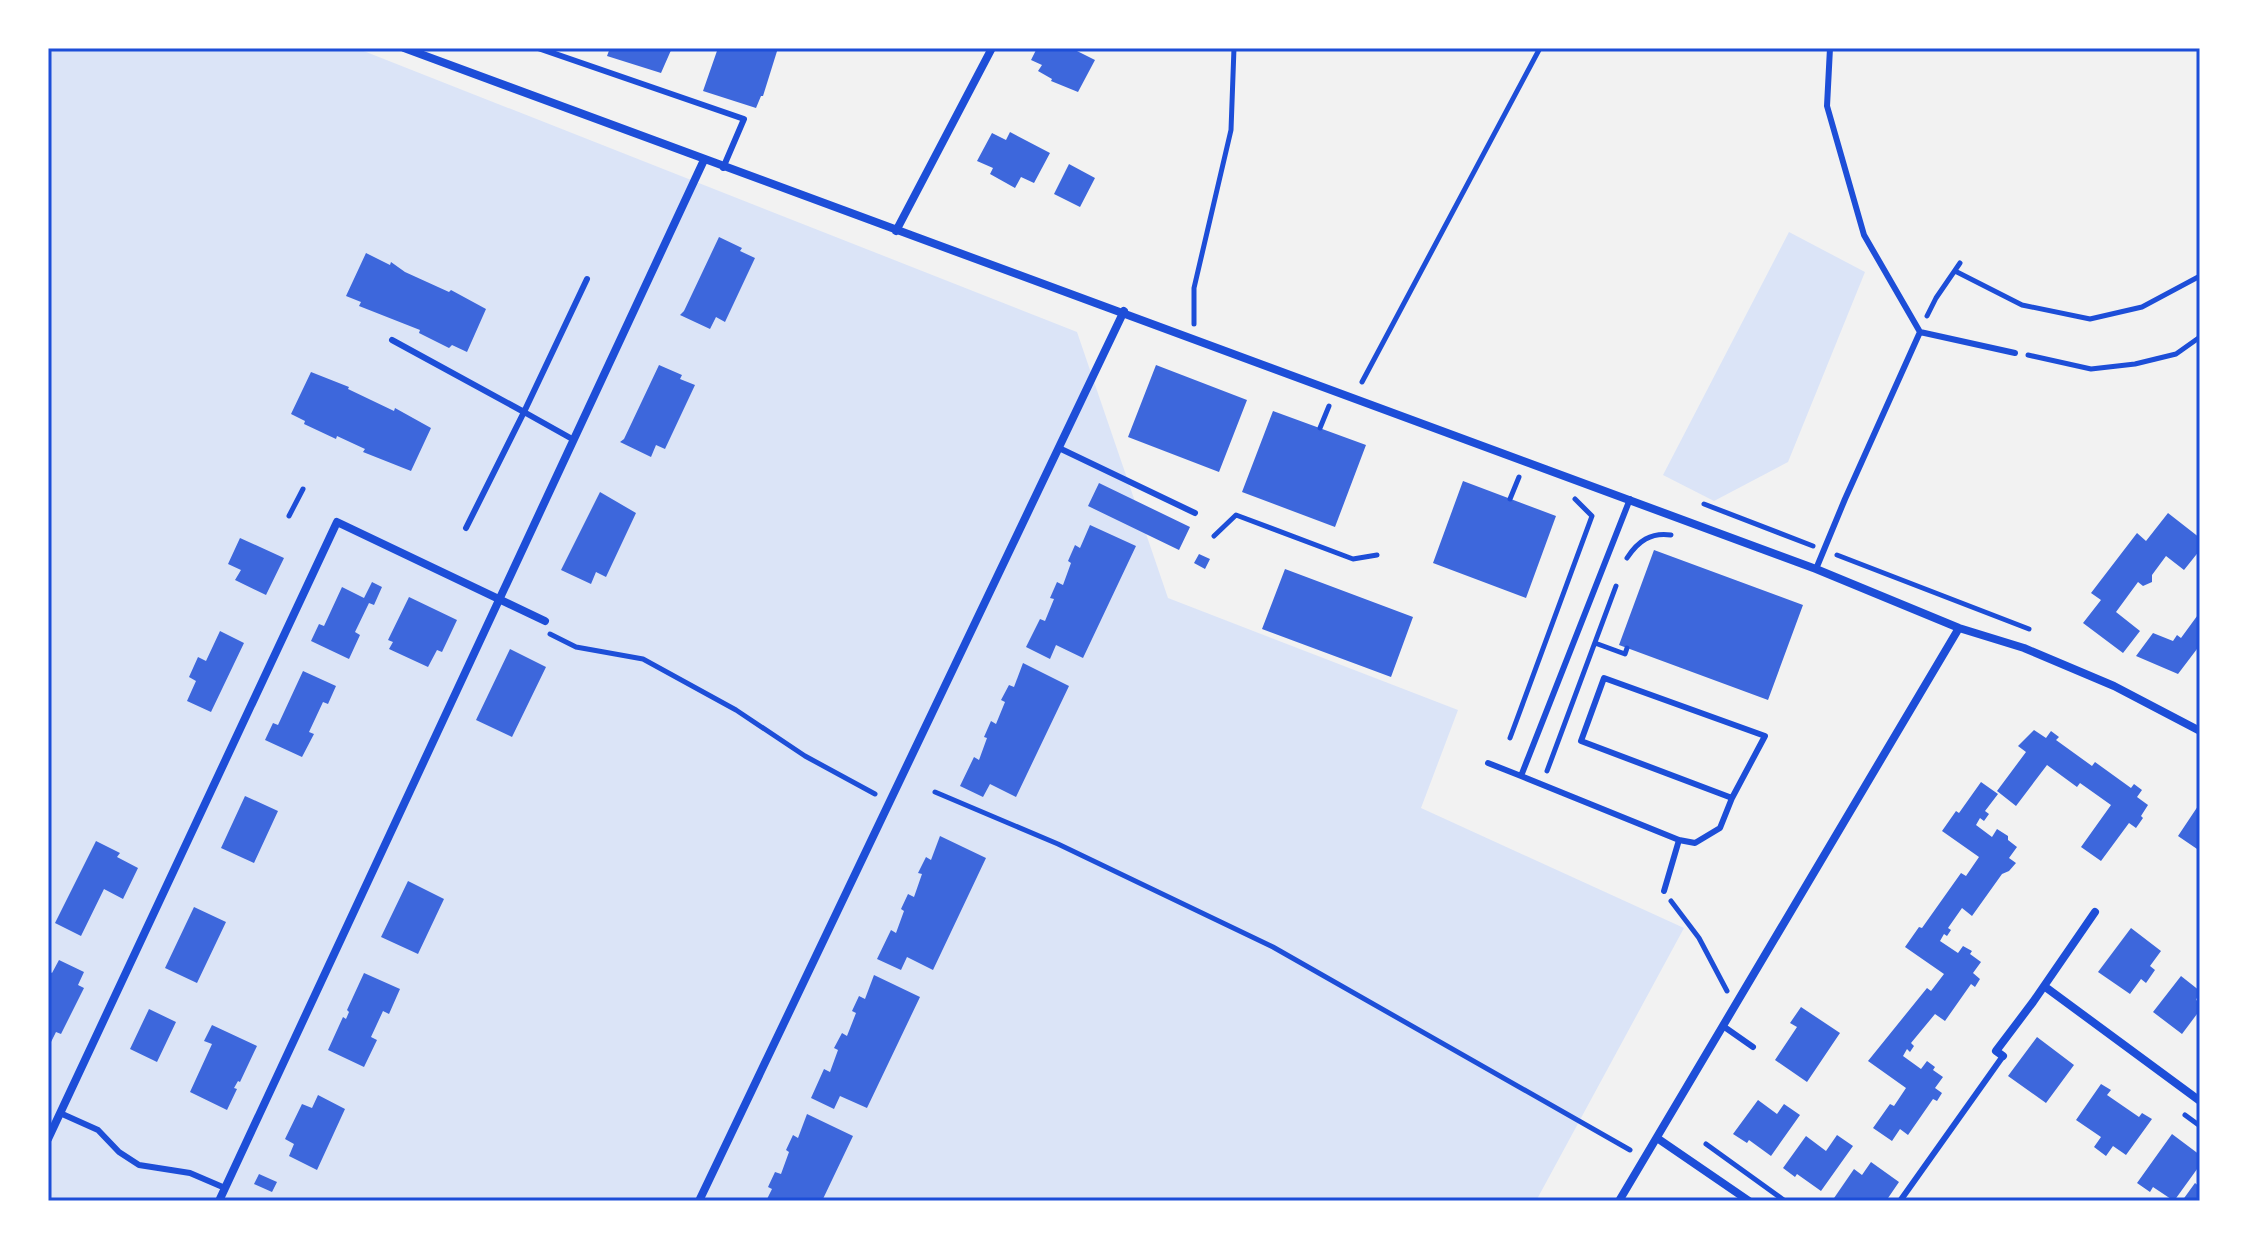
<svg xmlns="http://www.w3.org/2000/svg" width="2248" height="1249" font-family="'Fira Sans',sans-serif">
<rect width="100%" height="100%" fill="#f2f2f2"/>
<path fill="#dbe4f7" d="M 48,48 L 356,48 L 1077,332 L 1168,598 L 1458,710 L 1421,808 L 1684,928 L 1536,1201 L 48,1201 Z
M 1789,232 L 1865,272 L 1788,462 L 1714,501 L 1663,475 Z"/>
<path fill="#3d67dc" d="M 610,48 L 672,48 L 661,73 L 607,56 Z
M 718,48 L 778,48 L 763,96 L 761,96 L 756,108 L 703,91 Z
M 1037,48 L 1071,48 L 1095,60 L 1078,92 L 1051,81 L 1052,79 L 1038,71 L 1042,65 L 1031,60 Z
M 1010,132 L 1050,153 L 1034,183 L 1021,177 L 1015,188 L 990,174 L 993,168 L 977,161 L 992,133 L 1006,140 Z
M 1069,164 L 1095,178 L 1080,207 L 1054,194 Z
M 719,237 L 742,248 L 740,251 L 755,258 L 725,322 L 716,317 L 710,329 L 680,315 L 684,311 Z
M 366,253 L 390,265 L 391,262 L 405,272 L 449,292 L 451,290 L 486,309 L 467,352 L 452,345 L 449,348 L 419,333 L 420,330 L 359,306 L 361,302 L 346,296 Z
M 659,365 L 682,375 L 680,379 L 695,385 L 665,449 L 656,445 L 651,457 L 620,442 L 624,439 Z
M 1156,365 L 1247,400 L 1219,472 L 1128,437 Z
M 311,372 L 349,387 L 348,389 L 394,411 L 395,408 L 431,428 L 411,471 L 363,452 L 365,449 L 337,436 L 336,439 L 304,424 L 305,421 L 291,414 Z
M 1273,411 L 1366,445 L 1335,527 L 1242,492 Z
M 1463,481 L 1556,516 L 1526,598 L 1433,563 Z
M 1099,483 L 1190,527 L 1179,550 L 1088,506 Z
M 600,492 L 636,513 L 606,577 L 596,572 L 591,584 L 561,570 Z
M 2168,513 L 2200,538 L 2200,550 L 2184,570 L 2166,556 L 2152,575 L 2152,582 L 2143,586 L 2138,582 L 2116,612 L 2140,631 L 2123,653 L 2083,623 L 2101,600 L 2091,593 L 2137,533 L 2146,541 Z
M 1090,525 L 1136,546 L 1083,658 L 1056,645 L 1050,659 L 1026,647 L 1040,619 L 1045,621 L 1054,599 L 1050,598 L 1057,582 L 1063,585 L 1071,563 L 1068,561 L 1075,545 L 1080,548 Z
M 240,538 L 284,558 L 266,595 L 235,580 L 241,570 L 228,564 Z
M 1654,550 L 1803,605 L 1768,700 L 1619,645 Z
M 1199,554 L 1210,559 L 1205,569 L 1194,563 Z
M 1285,569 L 1413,617 L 1391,677 L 1262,629 Z
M 372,582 L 382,587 L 374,605 L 369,603 L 355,632 L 360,635 L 349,659 L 311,641 L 319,624 L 324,626 L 342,587 L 364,598 Z
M 409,597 L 457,620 L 442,652 L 437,650 L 428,667 L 389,649 L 393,642 L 388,640 Z
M 2200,612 L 2200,645 L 2178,674 L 2136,656 L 2153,633 L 2173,641 L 2177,635 L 2181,638 Z
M 220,631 L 244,643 L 211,712 L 187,701 L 196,681 L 189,677 L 198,657 L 206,661 Z
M 510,649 L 546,667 L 512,737 L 476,720 Z
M 1023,663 L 1069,686 L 1016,797 L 990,784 L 983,797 L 960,786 L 974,757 L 979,760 L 987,738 L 984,737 L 991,721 L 996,724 L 1005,702 L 1001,700 L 1009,685 L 1014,687 Z
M 303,671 L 336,686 L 328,704 L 323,702 L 309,732 L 314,734 L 302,757 L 265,740 L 273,723 L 278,725 Z
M 2034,730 L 2046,738 L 2051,731 L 2059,737 L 2056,740 L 2092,766 L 2095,762 L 2131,788 L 2134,784 L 2142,790 L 2137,797 L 2148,805 L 2141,816 L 2143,818 L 2136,828 L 2129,823 L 2101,861 L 2081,847 L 2111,805 L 2080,783 L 2077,787 L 2047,765 L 2016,806 L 1997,791 L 2026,752 L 2018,746 Z
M 1981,782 L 1998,794 L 1985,811 L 1989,814 L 1984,821 L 1980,818 L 1976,825 L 1992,837 L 1997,829 L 2008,836 L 2008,840 L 2017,847 L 2009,858 L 2016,863 L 2009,871 L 2002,874 L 1972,916 L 1962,908 L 1948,928 L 1951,930 L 1947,936 L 1944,934 L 1940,941 L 1958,953 L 1963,946 L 1972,951 L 1970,954 L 1981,962 L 1973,973 L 1980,979 L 1975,987 L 1971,984 L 1945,1021 L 1935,1014 L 1911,1043 L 1914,1046 L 1910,1052 L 1907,1049 L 1903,1056 L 1921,1069 L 1927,1061 L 1935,1067 L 1933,1070 L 1943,1077 L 1935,1088 L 1942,1093 L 1937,1101 L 1933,1099 L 1908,1135 L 1900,1129 L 1892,1141 L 1873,1128 L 1890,1104 L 1894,1106 L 1906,1088 L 1868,1061 L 1927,988 L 1931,991 L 1944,974 L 1905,947 L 1919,927 L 1922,928 L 1961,873 L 1966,876 L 1979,857 L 1942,831 L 1956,811 L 1959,813 Z
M 245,796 L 278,811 L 254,863 L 221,848 Z
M 2200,803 L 2200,851 L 2178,836 Z
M 940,836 L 986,858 L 933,970 L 907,957 L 901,970 L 877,959 L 891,930 L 896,933 L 904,911 L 901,909 L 908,894 L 914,897 L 922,874 L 918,873 L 926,857 L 931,860 Z
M 96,841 L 120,853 L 117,857 L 138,868 L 123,899 L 104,889 L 81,936 L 55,923 Z
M 408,881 L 444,899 L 418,954 L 381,937 Z
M 194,907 L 226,922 L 197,983 L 165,968 Z
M 2131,928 L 2161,951 L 2150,966 L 2155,970 L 2146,983 L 2141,979 L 2130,994 L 2098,972 Z
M 59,960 L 84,972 L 78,985 L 84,988 L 61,1034 L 56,1032 L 50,1044 L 48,1043 L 48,971 L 52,973 Z
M 364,973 L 400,989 L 389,1014 L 383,1011 L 371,1037 L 377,1040 L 364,1067 L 328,1050 L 343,1017 L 346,1019 L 349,1012 L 347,1010 Z
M 874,975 L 920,997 L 867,1108 L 840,1096 L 834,1109 L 811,1098 L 824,1069 L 830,1072 L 838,1050 L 834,1048 L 842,1033 L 847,1036 L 856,1013 L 852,1011 L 859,996 L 865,999 Z
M 2181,976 L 2200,991 L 2196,1000 L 2200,1002 L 2200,1010 L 2182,1034 L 2153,1012 Z
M 1801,1007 L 1840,1033 L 1807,1082 L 1775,1060 L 1797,1027 L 1790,1023 Z
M 149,1009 L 176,1022 L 157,1062 L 130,1049 Z
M 212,1025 L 257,1046 L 240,1082 L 238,1081 L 234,1088 L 237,1089 L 227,1110 L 190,1092 L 212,1044 L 204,1041 Z
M 2037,1037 L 2074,1065 L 2046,1103 L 2008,1076 Z
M 2101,1084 L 2111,1090 L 2107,1095 L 2139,1117 L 2142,1113 L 2152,1119 L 2126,1155 L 2113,1146 L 2106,1156 L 2094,1147 L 2101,1137 L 2076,1120 Z
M 318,1095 L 345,1109 L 317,1170 L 289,1156 L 294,1144 L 285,1139 L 302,1104 L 312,1108 Z
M 1758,1100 L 1777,1114 L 1784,1104 L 1800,1115 L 1771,1156 L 1749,1140 L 1747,1143 L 1733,1134 Z
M 807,1114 L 853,1136 L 822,1201 L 766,1201 L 772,1189 L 768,1187 L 775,1172 L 781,1174 L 789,1152 L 786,1150 L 793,1135 L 798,1138 Z
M 2172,1134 L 2200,1155 L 2200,1165 L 2174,1201 L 2153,1187 L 2150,1192 L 2137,1183 Z
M 1837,1135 L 1853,1146 L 1821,1191 L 1797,1174 L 1795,1177 L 1783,1168 L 1806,1136 L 1826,1151 Z
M 1871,1162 L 1899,1182 L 1886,1201 L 1832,1201 L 1854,1169 L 1862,1175 Z
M 259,1174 L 277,1182 L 272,1192 L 254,1184 Z
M 2195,1183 L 2200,1187 L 2200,1201 L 2182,1201 Z"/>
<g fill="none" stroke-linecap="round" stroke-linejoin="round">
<path stroke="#1d4ed8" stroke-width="5" d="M 1955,271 L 2022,305 L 2090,319 L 2142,307 L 2200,276
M 1927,316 L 1936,298 L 1960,263
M 1194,324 L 1194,288 L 1231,130 L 1234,48
M 2028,355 L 2091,369 L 2135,364 L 2176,354 L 2200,337
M 1362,382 L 1540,48
M 1320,428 L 1329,406
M 1510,499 L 1519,477
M 1704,504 L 1813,546
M 289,516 L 303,489
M 1214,536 L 1236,515 L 1353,559 L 1377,555
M 1837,555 L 2029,629
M 1627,558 C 1638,541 1651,532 1671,535
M 550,634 L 576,647 L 643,659 L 736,710 L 805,756 L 875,794
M 1595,643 L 1625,654 L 1627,648
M 1510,738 L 1592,516 L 1575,499
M 1547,771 L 1616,586
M 935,792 L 1058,844 L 1273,947 L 1630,1150
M 1671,901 L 1699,938 L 1727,991
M 2185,1115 L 2200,1126
M 1706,1144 L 1785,1201"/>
<path stroke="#1d4ed8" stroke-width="6" d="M 538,48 L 744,119 L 723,168
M 1830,48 L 1827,106 L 1864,235 L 1920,332
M 392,340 L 524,412 L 466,528
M 574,440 L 524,412 L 587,279
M 1059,448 L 1195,513
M 1630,499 L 1521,776 L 1679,840 L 1695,843 L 1720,828 L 1732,798 L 1581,741 L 1604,678 L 1765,736 L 1732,798
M 1816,569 L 1845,499 L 1920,332 L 2015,353
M 1488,763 L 1521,776
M 1664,891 L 1679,840
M 1723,1026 L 1753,1047
M 60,1113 L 98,1130 L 119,1152 L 139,1165 L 190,1173 L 225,1188
M 1900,1201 L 2003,1056"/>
<path stroke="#1d4ed8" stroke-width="8" d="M 404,48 L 1816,569 L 1959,628 L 2024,648 L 2114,686 L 2200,731
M 896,231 L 992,48
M 2044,986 L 2200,1101
M 2003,1056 L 1996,1051 L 2033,1002 L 2095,912
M 1657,1138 L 1749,1201
M 48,1139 L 337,522 L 545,621
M 219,1201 L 704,160
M 699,1201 L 1124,311
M 1619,1201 L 1959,628"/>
</g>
<rect width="2248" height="1249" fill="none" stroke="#ffffff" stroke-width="100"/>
<rect x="50" y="50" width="2148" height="1149" fill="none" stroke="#1d4ed8" stroke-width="3"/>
</svg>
